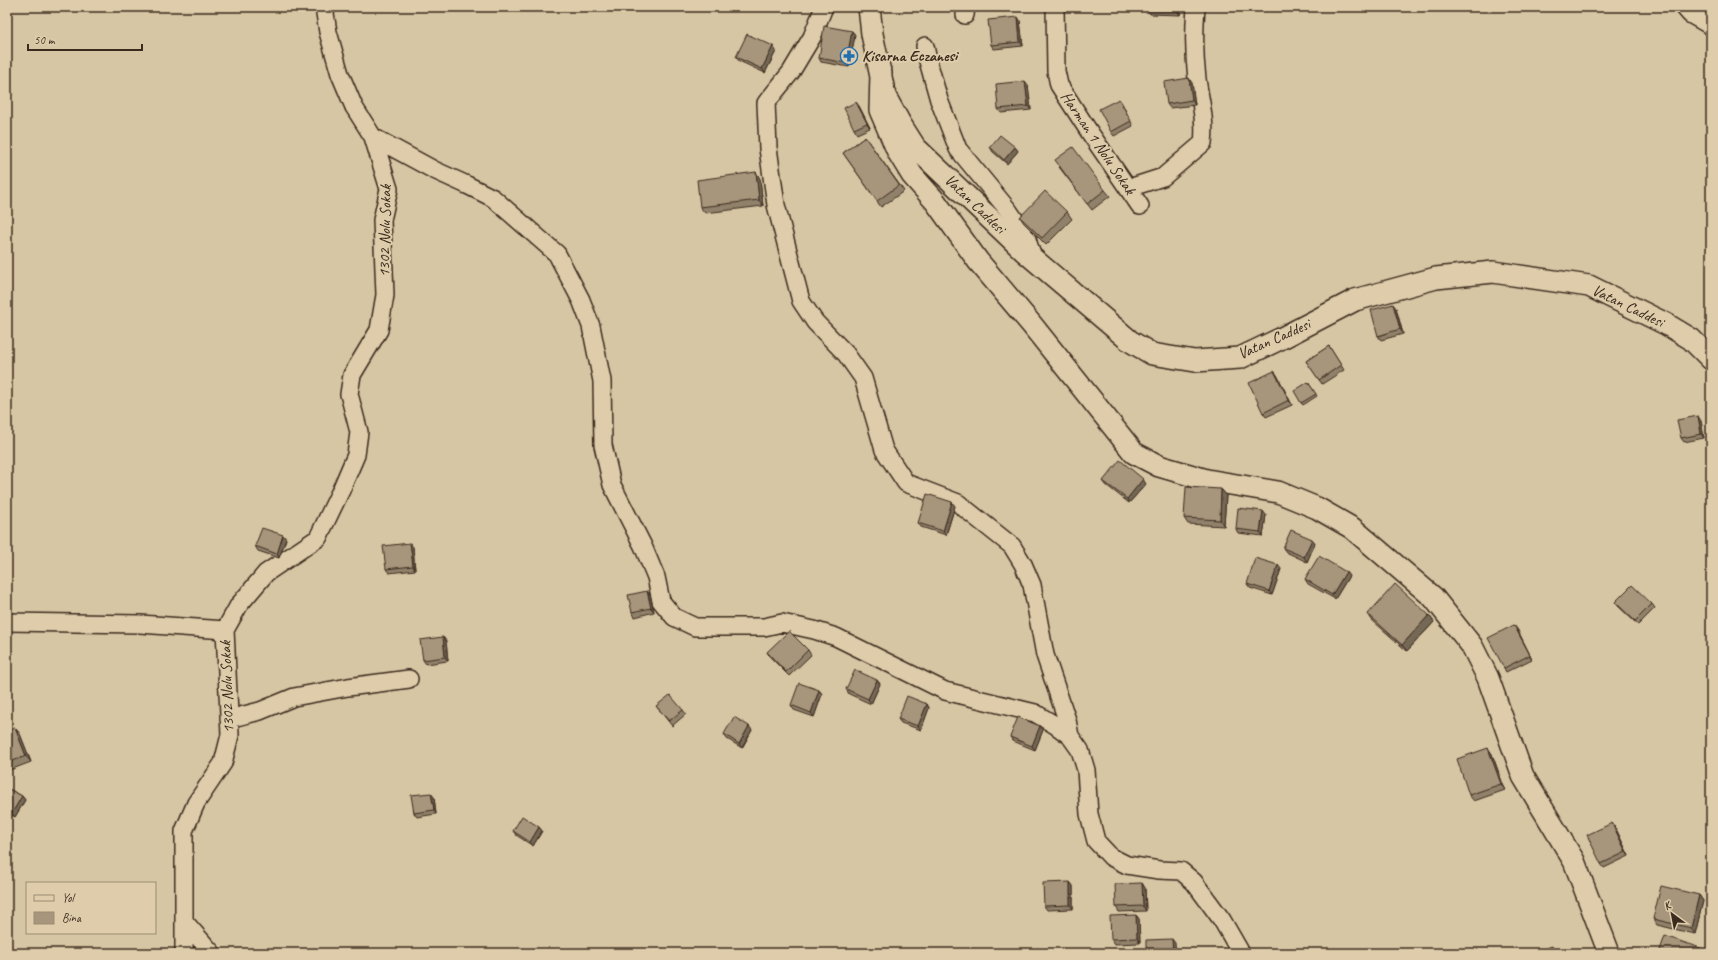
<svg xmlns="http://www.w3.org/2000/svg" width="1718" height="960" font-family="Caveat,sans-serif">
<rect width="100%" height="100%" fill="#d7c6a4"/>
<filter id="ink" filterUnits="userSpaceOnUse"><feTurbulence type="fractalNoise" baseFrequency=".025" numOctaves="2"/><feDisplacementMap in="SourceGraphic" scale="8" xChannelSelector="R" yChannelSelector="G"/><feConvolveMatrix kernelMatrix="1 2 1 2 8 2 1 2 1" color-interpolation-filters="sRGB"/></filter>
<g filter="url(#ink)">
<g fill="none" stroke-linecap="round" stroke-linejoin="round">
<defs>
<path id="minor" d="M 824,7 L 812,37 L 791,72 L 766,103 L 768,148 L 776,205 L 801,301 L 815,322 L 846,354 L 863,378 L 884,450 L 906,483 L 958,503 L 1012,546 L 1023,564 L 1032,585 L 1045,655 L 1067,720 L 1070,736
M 1055,7 L 1056,71 L 1059,85 L 1090,133 L 1140,206
M 1684,7 L 1690,14 L 1711,26
M 965,15 L 966,7
M 925,46 L 928,61 L 939,100 L 958,149 L 1009,211 L 1026,236 L 1033,259
M 373,137 L 434,170 L 467,185 L 493,198 L 557,254 L 581,300 L 591,326 L 602,381 L 603,445 L 612,485 L 643,546 L 656,577 L 661,601 L 674,617 L 695,627 L 764,627 L 782,623 L 814,630 L 836,637 L 945,691 L 1035,713 L 1055,725 L 1070,736 L 1080,750 L 1086,770 L 1089,814 L 1096,841 L 1111,857 L 1127,865 L 1159,870 L 1181,871 L 1194,882 L 1222,920 L 1241,953
M 1129,188 L 1163,177 L 1203,143 C 1206,120 1200,101 1197,79 C 1194,55 1194,31 1196,7
M 7,622 L 140,624 L 225,630
M 229,719 L 260,711 L 294,697 L 348,687 L 409,679
M 184,921 L 212,953
M 184,953 L 184,831 L 196,803 L 223,763 L 230,735 L 225,630 L 239,605 L 266,573 L 318,538 L 341,490 L 356,455 L 359,432 L 349,394 L 352,375 L 379,330 L 385,295 L 382,220 L 389,189 L 373,137 L 354,107 L 340,74 L 328,32 L 324,7"/>
<path id="tertiary" d="M 869,7 L 872,34 L 885,96 L 901,125 L 915,147 L 1024,251 L 1130,341 L 1152,354 L 1195,361 L 1240,358 L 1282,338 L 1355,300 L 1436,278 L 1493,272 L 1589,286 L 1666,324 L 1691,339 L 1711,359
M 881,73 L 880,110 L 898,152 L 912,175 L 935,201 L 978,261 L 1032,325 L 1134,453 L 1159,466 L 1207,480 L 1278,492 L 1317,508 L 1352,528 L 1433,597 L 1472,646 L 1488,678 L 1523,776 L 1574,861 L 1609,953"/>
</defs>
<use href="#minor" stroke="#3b2a1e" stroke-width="20"/>
<use href="#tertiary" stroke="#3b2a1e" stroke-width="24"/>
<use href="#minor" stroke="#deccaa" stroke-width="17"/>
<use href="#tertiary" stroke="#deccaa" stroke-width="21"/>
</g>
<path fill="#90816a" stroke="#3b2a1e" d="M 1146,7 L 1181,7 L 1180,15 L 1150,14 Z
M 1018,17 L 1020,21 L 1023,46 L 994,49 L 991,45 Z
M 852,31 L 855,35 L 849,67 L 821,62 L 819,58 Z
M 773,46 L 776,51 L 765,73 L 739,61 L 736,57 Z
M 1025,81 L 1028,85 L 1031,110 L 1001,113 L 998,109 Z
M 1192,83 L 1195,105 L 1170,108 L 1167,104 Z
M 1119,99 L 1122,103 L 1133,126 L 1114,136 L 1111,132 Z
M 859,106 L 870,128 L 857,134 L 854,129 Z
M 865,137 L 904,191 L 881,207 L 843,153 Z
M 990,147 L 1015,147 L 1018,151 L 1007,164 L 993,152 Z
M 1059,167 L 1105,190 L 1110,196 L 1092,210 Z
M 756,172 L 760,179 L 763,206 L 705,213 L 700,207 Z
M 1067,212 L 1072,219 L 1046,245 L 1024,223 L 1020,217 Z
M 1396,308 L 1403,334 L 1381,340 L 1378,336 Z
M 1329,346 L 1344,370 L 1322,384 L 1306,361 Z
M 1274,371 L 1277,375 L 1292,405 L 1266,417 L 1263,413 Z
M 1308,382 L 1317,396 L 1303,405 L 1301,403 Z
M 1701,421 L 1704,438 L 1684,442 L 1681,438 Z
M 1103,481 L 1146,484 L 1129,503 L 1106,485 Z
M 1221,489 L 1226,495 L 1224,526 L 1188,524 L 1184,518 Z
M 955,506 L 946,535 L 921,527 L 918,523 Z
M 1266,515 L 1263,536 L 1238,533 L 1236,529 Z
M 283,535 L 286,539 L 279,558 L 258,551 L 255,546 Z
M 1312,539 L 1315,543 L 1307,562 L 1286,552 L 1283,548 Z
M 413,547 L 415,570 L 389,573 L 386,569 Z
M 1281,569 L 1272,595 L 1250,588 L 1247,584 Z
M 1349,576 L 1335,599 L 1308,584 L 1305,579 Z
M 647,591 L 650,595 L 654,612 L 635,617 L 632,612 Z
M 1615,602 L 1652,604 L 1655,608 L 1638,625 L 1618,606 Z
M 1368,614 L 1429,615 L 1434,622 L 1407,651 L 1372,620 Z
M 1517,629 L 1532,659 L 1506,672 L 1504,668 Z
M 443,637 L 446,641 L 448,661 L 426,664 L 423,660 Z
M 808,650 L 811,655 L 789,676 L 770,657 L 767,652 Z
M 877,680 L 880,684 L 871,704 L 849,694 L 846,689 Z
M 819,690 L 822,694 L 814,717 L 794,710 L 791,705 Z
M 927,704 L 929,708 L 921,730 L 901,723 L 898,719 Z
M 656,706 L 683,710 L 686,714 L 672,726 Z
M 1040,726 L 1043,730 L 1035,750 L 1013,741 L 1010,737 Z
M 15,728 L 20,734 L 31,762 L 7,771 L 7,731 Z
M 752,730 L 742,748 L 727,739 L 724,734 Z
M 1488,748 L 1492,754 L 1505,790 L 1474,801 L 1469,795 Z
M 7,788 L 22,796 L 25,800 L 15,817 L 7,813 Z
M 434,797 L 436,814 L 417,817 L 414,813 Z
M 539,827 L 542,831 L 533,846 L 516,835 L 513,831 Z
M 1615,827 L 1629,856 L 1604,868 L 1601,864 Z
M 1070,882 L 1073,886 L 1073,909 L 1047,910 L 1044,906 Z
M 1142,883 L 1145,888 L 1146,911 L 1119,912 L 1116,907 Z
M 1699,895 L 1703,901 L 1695,934 L 1657,925 L 1653,919 Z
M 1136,915 L 1139,919 L 1140,943 L 1114,944 L 1111,939 Z"/>
<path fill="#756956" stroke="#3b2a1e" d="M 1176,7 L 1181,7 L 1180,15 L 1176,9 Z
M 1018,17 L 1020,21 L 1023,46 L 1020,42 Z
M 852,31 L 855,35 L 849,67 L 846,63 Z
M 773,46 L 776,51 L 765,73 L 762,69 Z
M 1189,78 L 1192,83 L 1195,105 L 1192,100 Z
M 1025,81 L 1028,85 L 1031,110 L 1028,106 Z
M 856,102 L 859,106 L 870,128 L 867,123 Z
M 1015,147 L 1018,151 L 1007,164 L 1004,160 Z
M 756,172 L 760,179 L 763,206 L 759,200 Z
M 1393,304 L 1396,308 L 1403,334 L 1400,329 Z
M 1274,371 L 1277,375 L 1292,405 L 1289,400 Z
M 1698,416 L 1701,421 L 1704,438 L 1701,434 Z
M 1143,479 L 1146,484 L 1129,503 L 1127,499 Z
M 1221,489 L 1226,495 L 1224,526 L 1220,520 Z
M 952,502 L 955,506 L 946,535 L 943,531 Z
M 1263,511 L 1266,515 L 1263,536 L 1260,532 Z
M 283,535 L 286,539 L 279,558 L 277,554 Z
M 1312,539 L 1315,543 L 1307,562 L 1304,557 Z
M 410,543 L 413,547 L 415,570 L 413,566 Z
M 1278,565 L 1281,569 L 1272,595 L 1269,591 Z
M 1346,572 L 1349,576 L 1335,599 L 1332,595 Z
M 647,591 L 650,595 L 654,612 L 651,608 Z
M 1429,615 L 1434,622 L 1407,651 L 1402,645 Z
M 1514,625 L 1517,629 L 1532,659 L 1530,655 Z
M 443,637 L 446,641 L 448,661 L 445,657 Z
M 877,680 L 880,684 L 871,704 L 868,699 Z
M 819,690 L 822,694 L 814,717 L 811,713 Z
M 927,704 L 929,708 L 921,730 L 918,726 Z
M 749,726 L 752,730 L 742,748 L 739,744 Z
M 1040,726 L 1043,730 L 1035,750 L 1032,746 Z
M 15,728 L 20,734 L 31,762 L 26,756 Z
M 1488,748 L 1492,754 L 1505,790 L 1501,784 Z
M 431,793 L 434,797 L 436,814 L 434,810 Z
M 22,796 L 25,800 L 15,817 L 12,813 Z
M 1612,823 L 1615,827 L 1629,856 L 1626,852 Z
M 539,827 L 542,831 L 533,846 L 530,842 Z
M 1070,882 L 1073,886 L 1073,909 L 1070,905 Z
M 1142,883 L 1145,888 L 1146,911 L 1143,906 Z
M 1699,895 L 1703,901 L 1695,934 L 1691,928 Z
M 1136,915 L 1139,919 L 1140,943 L 1137,938 Z
M 1172,939 L 1175,943 L 1176,953 L 1173,953 Z
M 1703,949 L 1706,953 L 1701,953 Z"/>
<path fill="#a7967b" stroke="#3b2a1e" d="M 1146,7 L 1176,7 L 1176,9 L 1146,8 Z
M 1018,17 L 1020,42 L 991,45 L 988,20 Z
M 824,26 L 852,31 L 846,63 L 819,58 Z
M 747,34 L 773,46 L 762,69 L 736,57 Z
M 1189,78 L 1192,100 L 1167,104 L 1164,82 Z
M 1025,81 L 1028,106 L 998,109 L 996,84 Z
M 1119,99 L 1131,121 L 1111,132 L 1099,109 Z
M 856,102 L 867,123 L 854,129 L 844,108 Z
M 1000,135 L 1015,147 L 1004,160 L 990,147 Z
M 865,137 L 899,185 L 877,201 L 843,153 Z
M 1073,147 L 1105,190 L 1087,204 L 1055,160 Z
M 756,172 L 759,200 L 700,207 L 697,180 Z
M 1045,191 L 1067,212 L 1042,238 L 1020,217 Z
M 1393,304 L 1400,329 L 1378,336 L 1371,310 Z
M 1329,346 L 1341,365 L 1319,380 L 1306,361 Z
M 1274,371 L 1289,400 L 1263,413 L 1249,383 Z
M 1308,382 L 1316,394 L 1301,403 L 1294,391 Z
M 1698,416 L 1701,434 L 1681,438 L 1677,420 Z
M 1120,460 L 1143,479 L 1127,499 L 1103,481 Z
M 1186,487 L 1221,489 L 1220,520 L 1184,518 Z
M 927,494 L 952,502 L 943,531 L 918,523 Z
M 1238,508 L 1263,511 L 1260,532 L 1236,529 Z
M 262,528 L 283,535 L 277,554 L 255,546 Z
M 1291,530 L 1312,539 L 1304,557 L 1283,548 Z
M 410,543 L 413,566 L 386,569 L 383,546 Z
M 1319,556 L 1346,572 L 1332,595 L 1305,579 Z
M 1255,558 L 1278,565 L 1269,591 L 1247,584 Z
M 1395,584 L 1429,615 L 1402,645 L 1368,614 Z
M 1632,585 L 1652,604 L 1635,621 L 1615,602 Z
M 647,591 L 651,608 L 632,612 L 628,595 Z
M 1514,625 L 1530,655 L 1504,668 L 1488,638 Z
M 789,631 L 808,650 L 786,672 L 767,652 Z
M 443,637 L 445,657 L 423,660 L 420,640 Z
M 855,670 L 877,680 L 868,699 L 846,689 Z
M 799,683 L 819,690 L 811,713 L 791,705 Z
M 670,695 L 683,710 L 669,721 L 656,706 Z
M 907,696 L 927,704 L 918,726 L 898,719 Z
M 734,717 L 749,726 L 739,744 L 724,734 Z
M 1018,717 L 1040,726 L 1032,746 L 1010,737 Z
M 15,728 L 26,756 L 7,763 L 7,731 Z
M 1488,748 L 1501,784 L 1469,795 L 1457,759 Z
M 7,788 L 22,796 L 12,813 L 7,810 Z
M 431,793 L 434,810 L 414,813 L 411,795 Z
M 522,816 L 539,827 L 530,842 L 513,831 Z
M 1612,823 L 1626,852 L 1601,864 L 1587,835 Z
M 1070,882 L 1070,905 L 1044,906 L 1043,883 Z
M 1142,883 L 1143,906 L 1116,907 L 1115,884 Z
M 1661,886 L 1699,895 L 1691,928 L 1653,919 Z
M 1136,915 L 1137,938 L 1111,939 L 1110,916 Z
M 1665,936 L 1703,949 L 1701,953 L 1659,953 Z
M 1172,939 L 1173,953 L 1146,953 L 1146,940 Z
M 1552,946 L 1554,953 L 1534,953 Z"/>
</g>
<defs>
<symbol id="pharmacy-ring" viewBox="-11 -11 22 22"><circle r="9.5" fill="#deccaa" stroke="#1f6fb2" stroke-width="1.5"/><path d="M-2-6h4v4h4v4h-4v4h-4v-4h-4v-4h4Z" fill="#1f6fb2"/></symbol>
</defs>
<g fill-rule="evenodd">
<use href="#pharmacy-ring" x="839" y="46" width="20" height="20"/>
</g>
<g text-anchor="middle" dominant-baseline="central" stroke-width="4" stroke-linejoin="round" paint-order="stroke">
<g font-size="16" font-weight="bold" fill="#3b2a1e" stroke="#deccaa" text-anchor="start">
<text x="862" y="56">Kisarna Eczanesi</text>
</g>
<g font-size="16" fill="#3b2a1e" stroke="#deccaa">
<text transform="translate(1098 143) rotate(56)">Harman 1 Nolu Sokak</text>
<text transform="translate(975 204) rotate(44)">Vatan Caddesi</text>
<text transform="translate(385 231) rotate(-89)">1302 Nolu Sokak</text>
<text transform="translate(1628 306) rotate(26)">Vatan Caddesi</text>
<text transform="translate(1274 339) rotate(-24)">Vatan Caddesi</text>
<text transform="translate(227 687) rotate(-92)">1302 Nolu Sokak</text>
</g>
</g>
<rect width="1718" height="960" fill="none" stroke="#deccaa" stroke-width="24"/>
<rect x="12" y="12" width="1694" height="936" fill="none" stroke="#3b2a1e" stroke-width="1.5" filter="url(#ink)"/>
<rect x="26" y="882" width="130" height="52" fill="#deccaa" stroke="#9d8b72"/>
<rect x="34" y="895" width="20" height="6" fill="#deccaa" stroke="#9d8b72"/>
<text x="62" y="902" font-size="12" fill="#3b2a1e">Yol</text>
<rect x="34" y="912" width="20" height="12" fill="#a7967b" stroke="#9d8b72"/>
<text x="62" y="922" font-size="12" fill="#3b2a1e">Bina</text>
<g transform="translate(1672 914) rotate(328)" stroke="#deccaa" stroke-width="3" paint-order="stroke">
<path d="M0-3L7 15L0 10L-7 15Z" fill="#3b2a1e"/>
<text y="-6" font-size="11" font-weight="bold" text-anchor="middle" fill="#3b2a1e">K</text>
</g>
<path d="M28 44v6h114v-6" fill="none" stroke="#3b2a1e" stroke-width="2"/>
<text x="34" y="44" font-size="12" fill="#3b2a1e" stroke="#deccaa" stroke-width="3" paint-order="stroke">50 m</text>
</svg>
